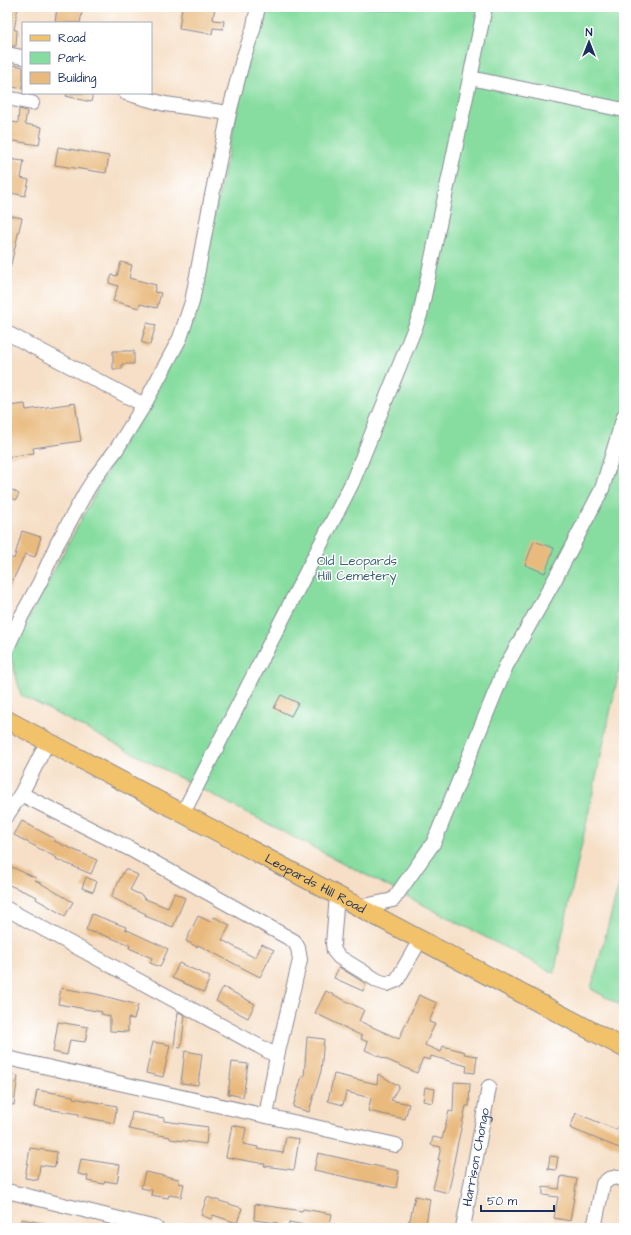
<svg xmlns="http://www.w3.org/2000/svg" width="631" height="1235" font-family="'Architects Daughter',sans-serif">
<rect width="100%" height="100%" fill="#fff"/>
<filter id="ink" filterUnits="userSpaceOnUse"><feTurbulence type="fractalNoise" baseFrequency=".025" numOctaves="2"/><feDisplacementMap in="SourceGraphic" scale="8" xChannelSelector="R" yChannelSelector="G"/><feConvolveMatrix kernelMatrix="1 2 1 2 8 2 1 2 1" color-interpolation-filters="sRGB"/></filter>
<filter id="wash" filterUnits="userSpaceOnUse"><feTurbulence type="fractalNoise" baseFrequency=".012" numOctaves="4" result="noise"/><feDisplacementMap in="SourceGraphic" scale="16" xChannelSelector="R" yChannelSelector="G"/><feGaussianBlur stdDeviation="0.9" result="paint"/><feColorMatrix in="noise" values="0 0 0 0 0 0 0 0 0 0 0 0 0 0 0 0 0 1.4 0 .05"/><feComposite in="paint" operator="in"/></filter>
<g filter="url(#wash)">
<rect width="100%" height="100%" fill="#f6dfc6"/>
<path fill="#87dda0" stroke="#51867f" d="M 260,7 L 624,7 L 624,648 L 554,973 L 21,695 L 10,653 L 194,308 Z
M 624,866 L 624,1007 L 591,989 Z"/>
<g id="blocks">
<path fill="#e9ba7e" d="M 7,7 L 18,7 L 14,30 L 17,30 L 16,46 L 7,46 Z
M 57,7 L 83,7 L 80,23 L 55,23 Z
M 182,7 L 215,7 L 213,19 L 214,19 L 214,20 L 224,21 L 223,29 L 213,28 L 212,34 L 179,29 Z
M 14,65 L 23,67 L 23,89 L 7,86 L 7,69 L 12,70 Z
M 67,93 L 93,93 L 91,102 L 66,96 Z
M 19,109 L 27,111 L 25,124 L 42,127 L 39,145 L 7,140 L 7,121 L 18,123 Z
M 58,147 L 109,156 L 106,173 L 55,165 Z
M 7,159 L 24,161 L 21,178 L 29,180 L 25,196 L 7,192 Z
M 7,215 L 22,218 L 10,268 L 7,268 Z
M 121,262 L 132,265 L 129,278 L 156,285 L 154,292 L 161,293 L 157,308 L 140,304 L 139,308 L 113,301 L 118,286 L 109,283 L 112,275 L 117,276 Z
M 147,323 L 156,325 L 150,345 L 141,342 Z
M 113,351 L 134,351 L 134,364 L 122,364 L 122,369 L 113,369 Z
M 75,403 L 81,441 L 33,448 L 34,453 L 7,457 L 7,406 L 25,404 L 26,410 Z
M 7,487 L 19,494 L 16,500 L 7,496 Z
M 22,531 L 41,537 L 35,557 L 25,554 L 7,593 L 7,556 L 14,559 Z
M 534,541 L 554,548 L 545,573 L 525,565 Z
M 281,695 L 298,703 L 291,716 L 274,708 Z
M 22,821 L 55,839 L 54,841 L 97,860 L 91,874 L 56,859 L 57,858 L 14,835 Z
M 7,865 L 36,878 L 35,880 L 73,902 L 65,916 L 36,899 L 37,897 L 7,884 Z
M 125,869 L 138,875 L 130,890 L 143,896 L 143,898 L 168,908 L 174,893 L 185,898 L 173,927 L 145,916 L 146,914 L 111,897 Z
M 86,877 L 97,882 L 93,892 L 82,888 Z
M 92,914 L 126,927 L 125,929 L 168,949 L 160,967 L 150,963 L 152,958 L 129,948 L 130,945 L 95,932 L 94,933 L 86,930 Z
M 198,916 L 211,922 L 214,917 L 230,925 L 222,940 L 255,958 L 262,944 L 274,950 L 260,977 L 198,945 L 197,947 L 186,941 Z
M 179,963 L 210,977 L 204,992 L 172,978 Z
M 339,967 L 366,984 L 363,991 L 334,978 Z
M 223,987 L 255,1004 L 248,1018 L 216,1001 Z
M 61,988 L 96,994 L 138,1005 L 134,1019 L 128,1018 L 128,1032 L 110,1031 L 110,1016 L 101,1014 L 102,1012 L 58,1004 Z
M 326,991 L 364,1010 L 359,1021 L 399,1039 L 419,995 L 437,1003 L 429,1022 L 435,1024 L 425,1045 L 441,1052 L 443,1046 L 465,1052 L 464,1054 L 477,1056 L 475,1073 L 466,1072 L 467,1066 L 431,1056 L 430,1060 L 423,1058 L 417,1073 L 365,1050 L 368,1042 L 361,1039 L 362,1036 L 315,1013 Z
M 178,1012 L 185,1015 L 181,1048 L 174,1047 Z
M 58,1022 L 88,1027 L 85,1042 L 70,1040 L 67,1055 L 53,1052 Z
M 307,1037 L 324,1039 L 321,1071 L 309,1112 L 293,1107 L 302,1076 L 304,1077 Z
M 153,1042 L 170,1045 L 163,1077 L 146,1073 Z
M 185,1051 L 202,1054 L 198,1085 L 181,1083 Z
M 232,1062 L 248,1064 L 243,1097 L 228,1094 Z
M 7,1074 L 18,1076 L 14,1105 L 7,1104 Z
M 334,1074 L 377,1084 L 378,1074 L 399,1086 L 391,1100 L 409,1104 L 405,1119 L 368,1111 L 371,1098 L 346,1092 L 343,1105 L 328,1101 Z
M 454,1082 L 470,1083 L 469,1106 L 466,1106 L 458,1142 L 452,1171 L 453,1172 L 448,1193 L 433,1189 L 440,1160 L 438,1160 L 441,1147 L 431,1145 L 433,1137 L 442,1139 L 449,1111 L 453,1112 Z
M 425,1087 L 435,1089 L 433,1103 L 423,1101 Z
M 37,1090 L 73,1096 L 73,1098 L 117,1106 L 114,1123 L 78,1116 L 79,1114 L 34,1107 Z
M 132,1112 L 164,1118 L 164,1121 L 208,1127 L 206,1144 L 170,1139 L 170,1137 L 129,1129 Z
M 576,1113 L 617,1130 L 624,1116 L 624,1150 L 570,1128 Z
M 232,1125 L 246,1128 L 243,1144 L 258,1147 L 257,1149 L 283,1153 L 286,1137 L 299,1139 L 294,1170 L 264,1166 L 265,1164 L 226,1157 Z
M 30,1148 L 57,1152 L 55,1167 L 40,1165 L 38,1180 L 25,1178 Z
M 318,1153 L 399,1171 L 396,1188 L 314,1170 Z
M 550,1156 L 558,1157 L 556,1170 L 548,1169 Z
M 81,1159 L 120,1165 L 117,1183 L 105,1181 L 104,1184 L 87,1181 L 88,1176 L 78,1174 Z
M 145,1172 L 179,1179 L 179,1183 L 184,1184 L 181,1197 L 169,1195 L 168,1198 L 151,1195 L 152,1190 L 141,1188 Z
M 561,1176 L 577,1179 L 570,1221 L 554,1218 L 558,1197 L 543,1195 L 543,1187 L 559,1189 Z
M 415,1196 L 430,1199 L 426,1224 L 431,1225 L 430,1228 L 407,1228 L 409,1220 L 410,1220 Z
M 207,1197 L 242,1208 L 237,1223 L 213,1215 L 211,1219 L 201,1215 Z
M 255,1204 L 302,1211 L 303,1209 L 332,1214 L 329,1228 L 315,1228 L 315,1227 L 289,1222 L 288,1228 L 277,1228 L 278,1223 L 254,1220 Z
M 21,1219 L 47,1224 L 47,1228 L 20,1228 Z"/>
</g>
</g>
<g filter="url(#ink)">
<use href="#blocks" fill-opacity="0" stroke="#888792" stroke-width="1"/>
<g fill="none" stroke-linecap="round" stroke-linejoin="round">
<defs>
<g id="minor">
<path d="M 7,54 L 22,57"/>
<path d="M 470,78 L 624,110"/>
<path d="M 126,93 L 165,104 L 229,113"/>
<path d="M 7,98 L 32,103"/>
<path d="M 7,333 L 144,405"/>
<path d="M 7,648 L 21,617 L 40,582 L 57,544 L 87,490 L 96,476 L 116,450 L 144,405 L 180,338 L 192,302 L 211,200 L 229,113 L 243,59 L 253,30 L 258,7"/>
<path d="M 21,794 L 130,849 L 294,941 L 298,948 L 300,960 L 277,1056 L 266,1116"/>
<path d="M 183,813 L 352,483 L 420,315 L 485,7"/>
<path d="M 7,815 L 21,794 L 48,741"/>
<path d="M 337,895 L 333,944 L 334,951 L 339,957 L 378,981 L 387,984 L 397,980 L 420,940"/>
<path d="M 359,907 L 393,900 L 434,842 L 506,666 L 555,579 L 602,489 L 624,416"/>
<path d="M 7,909 L 277,1056"/>
<path d="M 7,1058 L 396,1145"/>
<path d="M 7,1191 L 156,1228"/>
<path id="s1" d="M 463,1228 L 489,1087"/>
<path d="M 594,1228 L 603,1184 L 609,1179 L 617,1177 L 624,1181"/>
</g>
<g id="major">
<path id="s2" d="M 7,720 L 624,1048"/>
</g>
</defs>
<use href="#minor" stroke="#888792" stroke-width="16"/>
<use href="#major" stroke="#888792" stroke-width="20"/>
<use href="#minor" stroke="#fff" stroke-width="14"/>
<use href="#major" stroke="#f2c26a" stroke-width="18"/>
</g>
</g>
<g text-anchor="middle" dominant-baseline="central" stroke-width="3" stroke-linejoin="round" paint-order="stroke">
<g font-size="13" fill="#3b6372" stroke="#fff">
<text x="357" y="561">Old Leopards<tspan x="357" dy="15">Hill Cemetery</tspan></text>
</g>
<g font-size="13" fill="#1b2f5e" stroke="#fff">
<text stroke="none"><textPath href="#s2" startOffset="349">Leopards Hill Road</textPath></text>
<text stroke="none"><textPath href="#s1" startOffset="72">Harrison Chongo</textPath></text>
</g>
</g>
<rect width="631" height="1235" fill="none" stroke="#fff" stroke-width="24"/>
<rect x="22" y="22" width="130" height="72" fill="#ffffff" stroke="#a4acbf"/>
<rect x="30" y="35" width="20" height="6" fill="#f2c26a" stroke="#a4acbf"/>
<text x="58" y="42" font-size="12" fill="#1b2f5e">Road</text>
<rect x="30" y="52" width="20" height="12" fill="#87dda0" stroke="#a4acbf"/>
<text x="58" y="62" font-size="12" fill="#1b2f5e">Park</text>
<rect x="30" y="72" width="20" height="12" fill="#e9ba7e" stroke="#a4acbf"/>
<text x="58" y="82" font-size="12" fill="#1b2f5e">Building</text>
<g transform="translate(589 42)" stroke="#ffffff" stroke-width="3" paint-order="stroke">
<path d="M0-3L7 15L0 10L-7 15Z" fill="#1b2f5e"/>
<text y="-6" font-size="11" font-weight="bold" text-anchor="middle" fill="#1b2f5e">N</text>
</g>
<path d="M481 1205v6h73v-6" fill="none" stroke="#1b2f5e" stroke-width="2"/>
<text x="487" y="1205" font-size="12" fill="#1b2f5e" stroke="#ffffff" stroke-width="3" paint-order="stroke">50 m</text>
</svg>
